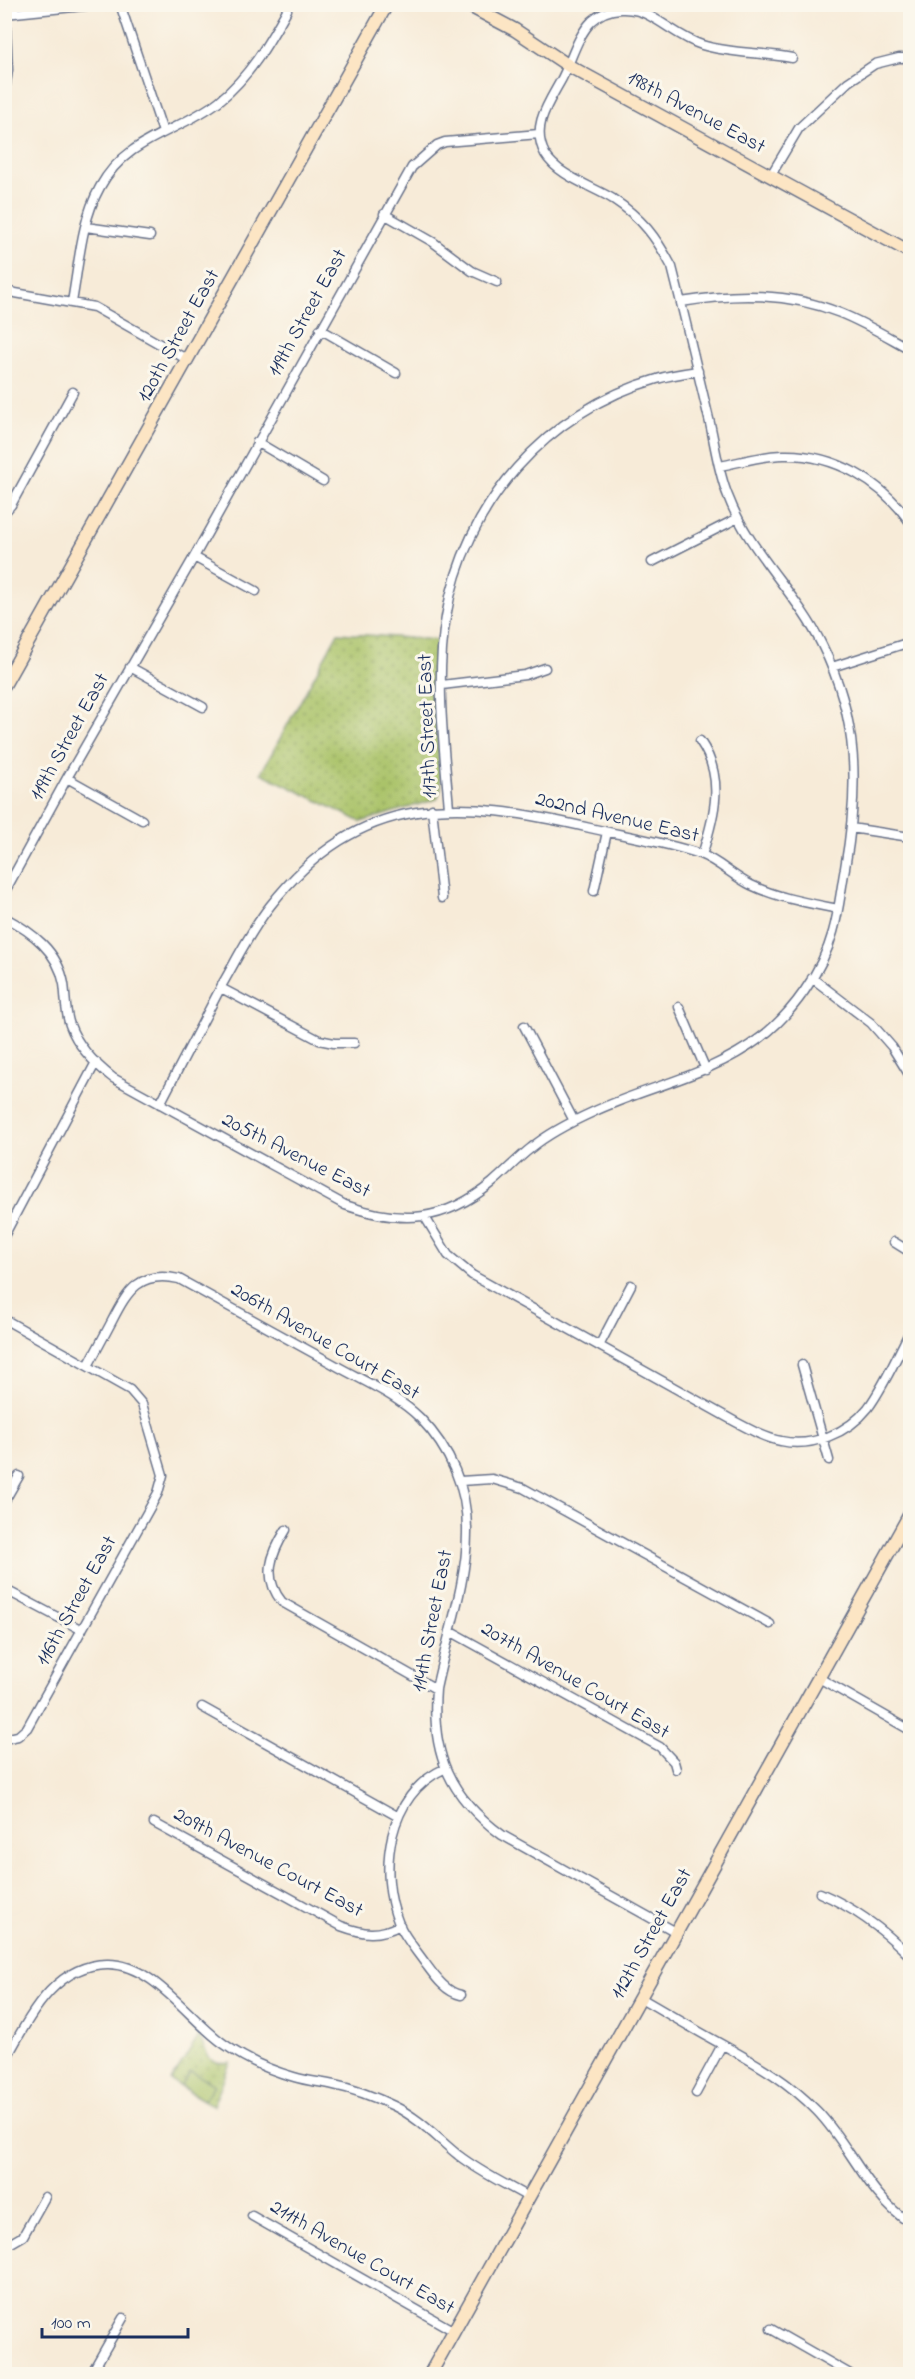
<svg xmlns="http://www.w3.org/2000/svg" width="915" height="2379" font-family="'Indie Flower',sans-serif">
<defs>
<pattern id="park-dots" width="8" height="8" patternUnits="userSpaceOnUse" patternTransform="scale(1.5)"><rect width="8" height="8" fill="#aac369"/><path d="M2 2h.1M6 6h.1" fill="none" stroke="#8a9f5a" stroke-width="1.8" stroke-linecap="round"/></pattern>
</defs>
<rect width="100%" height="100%" fill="#fbf7ec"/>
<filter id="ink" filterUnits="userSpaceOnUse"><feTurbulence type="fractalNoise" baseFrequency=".0167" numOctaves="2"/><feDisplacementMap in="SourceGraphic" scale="12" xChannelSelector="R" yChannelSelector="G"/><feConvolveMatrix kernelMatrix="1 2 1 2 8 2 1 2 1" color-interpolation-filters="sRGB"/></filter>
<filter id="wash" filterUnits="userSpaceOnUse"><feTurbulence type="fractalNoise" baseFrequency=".008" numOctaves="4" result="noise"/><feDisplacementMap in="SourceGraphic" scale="24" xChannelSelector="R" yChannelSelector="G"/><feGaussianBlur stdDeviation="1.35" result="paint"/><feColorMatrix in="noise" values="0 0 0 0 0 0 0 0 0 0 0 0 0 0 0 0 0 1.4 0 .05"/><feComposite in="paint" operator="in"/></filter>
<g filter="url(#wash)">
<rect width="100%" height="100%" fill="#f7ebd8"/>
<path fill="url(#park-dots)" stroke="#627964" stroke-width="1.5" d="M 338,633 L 437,640 L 435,704 L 441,789 L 437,799 L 361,822 L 261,773 Z
M 199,2036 C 207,2052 207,2067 230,2063 L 213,2106 L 171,2081 Z"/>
<path fill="#aac369" stroke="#627964" stroke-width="1.5" d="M 191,2071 L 214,2085 L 204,2100 L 181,2086 Z"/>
</g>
<g filter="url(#ink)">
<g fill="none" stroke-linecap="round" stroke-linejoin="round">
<defs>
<path id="street" d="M 120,4 L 163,132
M 5,14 L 103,4
M 4,97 L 8,70 L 5,4
M 771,175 L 799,128 L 848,82 L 875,64 L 899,58 L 910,58
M 384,214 L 433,242 L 472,271 L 497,282
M 86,227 L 150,236
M 4,291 L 94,307 L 188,360
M 72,302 C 79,264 81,221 100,187 C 127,137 178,133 219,101 C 250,76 268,44 287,10
M 681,302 C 735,293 788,292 840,313 C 865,323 888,337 910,349
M 320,329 L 396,373
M 257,442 L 323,481
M 720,466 C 741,462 763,455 784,455 C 835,454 882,482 910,522
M 4,513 L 11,505 L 73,392
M 194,557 L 256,591
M 652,562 L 738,518
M 130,667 L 203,707
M 832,667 L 910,642
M 442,685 L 525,675 L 545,668
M 700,741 C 725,777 715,815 702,855
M 67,778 L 142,820
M 449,808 C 444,746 435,679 446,617 C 464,505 547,410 657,379 C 670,375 684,373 698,371
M 432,809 L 442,898
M 851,828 L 910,837
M 594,891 L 607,832
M 4,893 L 67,778 L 194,557 L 412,167 L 437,145 L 445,142 L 539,134
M 4,917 C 32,932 58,951 64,984 C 66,998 65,1012 70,1025 C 78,1047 95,1064 113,1078 L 345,1205 C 402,1225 444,1222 492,1183 C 505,1172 517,1159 531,1148 C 549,1133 571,1122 593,1112 C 648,1086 710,1076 760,1038 C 792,1014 822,972 833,932 C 839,911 841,889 845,868 C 859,788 859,719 822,645 C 796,592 749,552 728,496 C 718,472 715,444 709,419 C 697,369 685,318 672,267 C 656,237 642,218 613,199 C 592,186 558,176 545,154 C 531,128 547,105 560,82 C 571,63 576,37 592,21 C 608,6 632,6 650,16 C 667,25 683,39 702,45 C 731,54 762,52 792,58
M 812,978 L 871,1023 L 892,1047 L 910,1076
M 221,988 L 319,1040 L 334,1043 L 354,1043
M 679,1007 L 706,1070
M 524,1026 L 574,1121
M 160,1104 C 181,1064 202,1024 223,983 C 238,957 251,930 270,906 C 361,790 460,798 590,828 C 626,836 665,842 700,854 C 718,861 733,876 751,885 C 778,898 808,903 838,909
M 425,1217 L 448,1255 L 472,1275 L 734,1421 C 749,1429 765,1438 781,1441 C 812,1448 848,1433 868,1408 C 883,1388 898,1355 910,1331
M 4,1236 L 96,1062
M 894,1242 L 910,1252
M 4,1319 L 130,1390 L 142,1404 L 163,1475 L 158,1493 L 27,1728 L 18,1736 L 4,1739
M 599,1346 L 631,1285
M 802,1365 L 829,1460
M 88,1366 C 96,1351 104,1336 112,1321 C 128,1290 140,1270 179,1279 C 231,1308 283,1336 335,1365 C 363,1381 397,1395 420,1418 C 450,1449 468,1489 467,1533 C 467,1582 446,1640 436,1689 C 431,1754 449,1796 502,1835 L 676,1932
M 460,1481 L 492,1479 L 523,1488 L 770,1624
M 4,1502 L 19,1476
M 286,1530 C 271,1554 262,1577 282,1602 L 436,1689
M 4,1589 L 82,1630
M 450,1631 L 660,1747 L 674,1762 L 676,1769
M 819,1678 L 910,1730
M 202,1707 L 397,1816
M 444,1769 C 388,1794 377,1871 399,1924 C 405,1938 416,1950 425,1963 C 434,1975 445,1992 461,1995
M 154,1823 L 341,1926 C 363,1934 378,1937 400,1925
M 820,1893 C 855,1908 884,1930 910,1956
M 639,1997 C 667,2013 695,2030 723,2045 C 759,2065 788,2081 817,2111 C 851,2146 868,2196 910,2223
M 4,2062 C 28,2021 52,1965 107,1964 C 153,1963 189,2020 224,2044 C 245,2059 269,2070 294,2077 C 307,2081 320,2082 334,2085 C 354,2089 375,2097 394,2106 C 419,2118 437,2138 458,2155 C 480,2172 505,2184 528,2197
M 696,2093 L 722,2045
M 252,2216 L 454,2331
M 4,2242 L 11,2243 L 23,2236 L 45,2197
M 771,2329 L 850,2374
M 91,2374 L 123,2318"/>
<path id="secondary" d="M 466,4 L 515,30 L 569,66 L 910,252
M 4,685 L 387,4
M 430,2374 L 910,1514"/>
</defs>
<use href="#street" stroke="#687189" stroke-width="11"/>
<use href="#secondary" stroke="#687189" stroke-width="15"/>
<use href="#street" stroke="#fff" stroke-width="8"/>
<use href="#secondary" stroke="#fce5c4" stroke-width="12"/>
</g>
</g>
<g text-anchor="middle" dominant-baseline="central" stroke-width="6" stroke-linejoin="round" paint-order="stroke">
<g font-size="21" fill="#1b2f5e" stroke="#fbf7ec">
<text transform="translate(696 113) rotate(28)">198th Avenue East</text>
<text transform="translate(308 313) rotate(-61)">119th Street East</text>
<text transform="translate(179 336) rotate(-61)">120th Street East</text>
<text transform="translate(428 726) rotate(-92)">117th Street East</text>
<text transform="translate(70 737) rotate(-61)">119th Street East</text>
<text transform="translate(617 818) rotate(13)">202nd Avenue East</text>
<text transform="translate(296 1156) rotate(27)">205th Avenue East</text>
<text transform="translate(325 1342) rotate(30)">206th Avenue Court East</text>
<text transform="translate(77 1601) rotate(-61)">116th Street East</text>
<text transform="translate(433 1621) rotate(-79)">114th Street East</text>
<text transform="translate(575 1681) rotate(30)">207th Avenue Court East</text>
<text transform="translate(268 1863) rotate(28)">209th Avenue Court East</text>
<text transform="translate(652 1934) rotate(-61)">112th Street East</text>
<text transform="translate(362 2258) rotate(30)">211th Avenue Court East</text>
</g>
</g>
<rect width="915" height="2379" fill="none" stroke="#fbf7ec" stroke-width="24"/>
<path d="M42 2328v9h146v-9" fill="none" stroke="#1b2f5e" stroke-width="3"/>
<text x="51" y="2328" font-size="18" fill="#1b2f5e" stroke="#fbf7ec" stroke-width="4.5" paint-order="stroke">100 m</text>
</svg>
